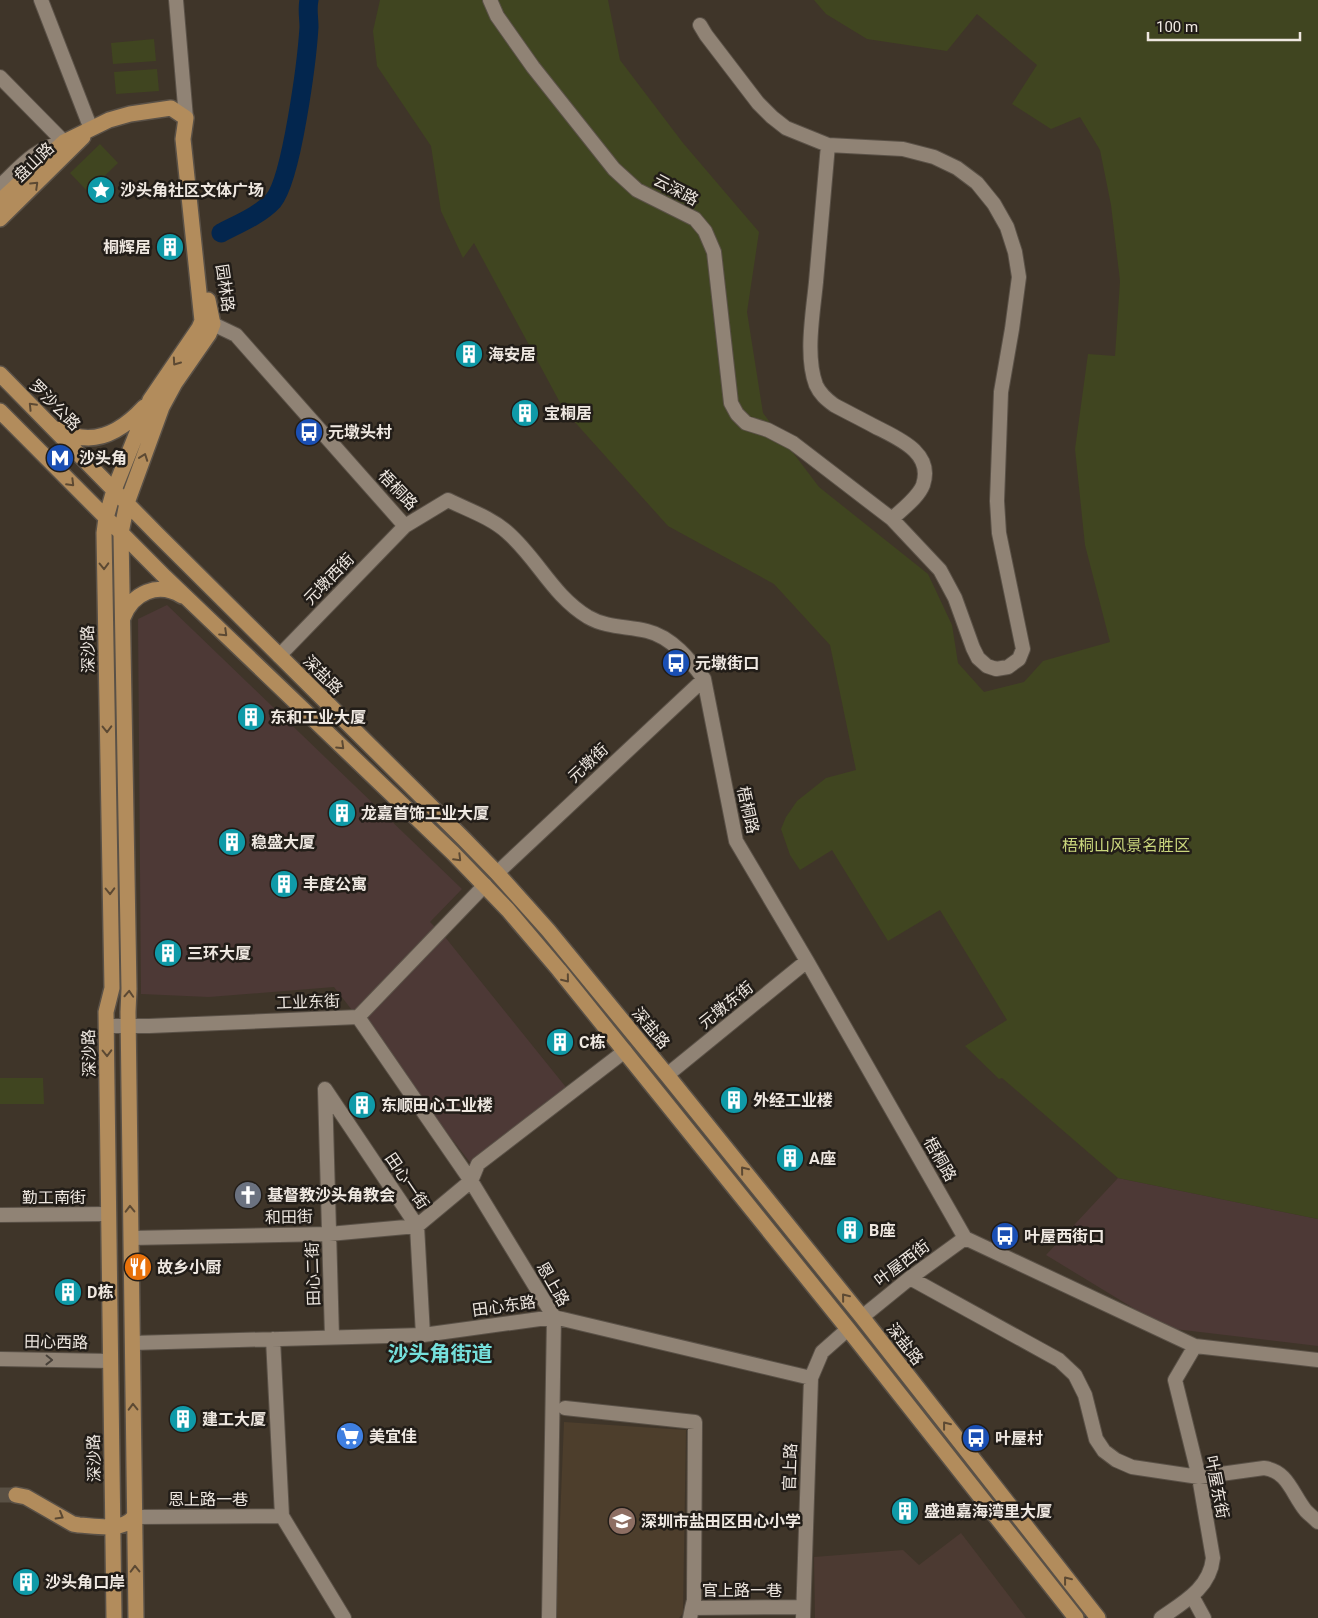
<svg xmlns="http://www.w3.org/2000/svg" width="1318" height="1618" font-family="Roboto,'Noto Sans SC',sans-serif">
<rect width="100%" height="100%" fill="#3f3529"/>
<path fill="#4c3a32" d="M 961,1533 L 1026,1618 L 815,1618 L 814,1557 L 903,1550 L 919,1565 Z"/>
<path fill="#4d3936" d="M 167,605 L 462,889 L 430,922 L 445,937 L 569,1091 L 472,1165 L 334,987 L 209,997 L 141,994 L 138,619 Z
M 1118,1178 L 1318,1219 L 1318,1346 L 1166,1328 L 1046,1255 Z"/>
<path fill="#4d3e2c" d="M 564,1422 L 686,1430 L 683,1613 L 679,1618 L 556,1618 Z"/>
<path fill="#404520" d="M 380,0 L 608,0 L 620,60 L 683,143 L 759,232 L 747,312 L 763,413 L 819,487 L 928,574 L 952,625 L 958,663 L 984,692 L 1024,682 L 1043,661 L 1110,642 L 1085,545 L 1075,449 L 1088,354 L 1115,356 L 1120,281 L 1111,205 L 1100,150 L 1080,117 L 1051,129 L 1012,104 L 1037,65 L 977,14 L 947,51 L 867,39 L 826,14 L 814,0 L 1318,0 L 1318,1219 L 1118,1178 L 1002,1078 L 999,1079 L 965,1046 L 1007,1020 L 940,910 L 888,941 L 832,850 L 800,870 L 790,855 L 781,829 L 786,817 L 797,801 L 826,778 L 856,770 L 830,645 L 774,584 L 668,526 L 564,410 L 474,243 L 463,258 L 441,211 L 431,146 L 377,66 L 373,31 Z
M 154,39 L 156,61 L 113,64 L 111,43 Z
M 157,69 L 159,91 L 116,94 L 114,72 Z
M 100,144 L 118,163 L 88,192 L 70,173 Z
M 0,1078 L 43,1078 L 44,1104 L 0,1104 Z"/>
<g fill="none" stroke-linecap="round" stroke-linejoin="round">
<path stroke="#03264e" stroke-width="19" d="M 221,233 C 238,224 260,215 273,201 C 292,179 307,59 309,27 C 309,18 307,9 309,0"/>
<path stroke="#595044" stroke-width="15" stroke-dasharray="15 8" stroke-linecap="butt" d="M 0,1495 L 16,1495"/>
<defs>
<path id="minor" d="M 41,0 L 91,129
M 176,0 L 186,118
M 490,0 L 497,16 L 533,67 L 614,169 L 637,190 L 695,219 L 705,231 L 714,252 L 731,403 L 737,414 L 746,423 L 768,430 L 793,443 L 892,519 L 940,570 L 955,598 L 973,648 L 978,658 L 987,666 L 996,669 L 1008,667 L 1019,659 L 1023,649 L 999,533 L 997,501 L 1001,392 L 1012,329 L 1019,277 L 1015,252 L 1007,227 L 994,204 L 977,183 L 957,168 L 934,157 L 903,149 L 828,145 L 786,128 L 772,117 L 758,103 L 706,35 L 700,25
M 0,77 L 64,142
M 828,145 C 824,191 820,237 816,282 C 813,313 805,356 816,385 C 820,394 826,399 834,405 C 847,412 861,419 874,426 C 897,438 934,452 923,485 C 918,498 902,509 892,519
M 0,186 C 21,166 35,148 64,142
M 202,321 L 213,324 L 236,335 L 405,526 L 448,500 C 468,510 490,517 507,532 C 538,559 552,595 588,617 C 607,628 627,626 647,631 C 672,637 690,660 704,679 L 736,841 L 807,961 L 965,1238 L 1195,1346 L 1318,1360
M 279,656 L 405,526
M 497,873 L 704,679
M 358,1017 L 471,1181 L 554,1317 L 549,1618
M 106,1026 L 149,1026 L 358,1017 L 485,885
M 667,1075 L 807,961
M 325,1089 L 417,1226 L 423,1335
M 325,1089 L 332,1337
M 0,1215 L 109,1214
M 131,1238 L 329,1234 L 417,1226 L 471,1181 L 478,1164 L 625,1051
M 910,1278 L 1059,1360 L 1075,1375 L 1085,1395 L 1096,1439 L 1104,1451 L 1116,1460 L 1132,1467 L 1199,1477 L 1264,1468 C 1288,1471 1292,1494 1306,1511 C 1310,1515 1314,1518 1318,1522
M 862,1317 L 910,1278 L 965,1238
M 273,1339 L 282,1516 L 344,1618
M 132,1343 L 423,1335 L 554,1317 L 811,1378 L 822,1352 L 848,1329
M 0,1359 L 111,1361
M 565,1408 L 695,1422 L 694,1600 L 692,1608
M 134,1517 L 282,1516
M 1192,1596 L 1204,1618
M 690,1618 L 692,1608 L 803,1607
M 803,1618 L 811,1378
M 1161,1618 C 1184,1602 1210,1588 1213,1558 L 1199,1477 L 1175,1380 L 1195,1346"/>
<path id="major" d="M 0,201 L 64,142 L 109,120 L 130,114 L 171,108 L 186,118
M 0,219 L 83,137
M 0,374 L 157,534 L 464,839 L 497,873 L 548,930 L 667,1075 L 862,1317 L 1098,1618
M 0,411 L 165,577 L 453,853 L 508,910 L 559,970 L 848,1329 L 1076,1618
M 59,429 C 92,449 121,432 144,407
M 123,618 C 132,593 158,581 182,596
M 16,1495 L 26,1497 L 73,1524 L 79,1525 C 96,1526 122,1532 134,1517
M 114,1618 L 106,1012 L 112,988 L 104,533 L 106,518 L 114,490 L 150,400 L 199,328 L 202,321 L 183,139 L 186,118
M 136,1618 L 128,1012 L 129,989 L 121,533 L 127,503 L 162,407 L 175,383 L 209,334 L 213,324 L 208,300"/>
</defs>
<use href="#minor" stroke="#5a5147" stroke-width="16"/>
<use href="#major" stroke="#5a5147" stroke-width="18"/>
<use href="#minor" stroke="#908375" stroke-width="14"/>
<use href="#major" stroke="#b28c5c" stroke-width="15"/>
</g>
<defs><path id="oneway-chevron" d="M-2-3.5L2.5 0L-2 3.5" fill="none" stroke-width="1.6" stroke-linecap="round" stroke-linejoin="round" transform="scale(1.25)"/></defs>
<g stroke="#5c4933">
<use href="#oneway-chevron" transform="translate(35 185) rotate(-44)"/>
<use href="#oneway-chevron" transform="translate(176 362) rotate(125)"/>
<use href="#oneway-chevron" transform="translate(32 406) rotate(-134)"/>
<use href="#oneway-chevron" transform="translate(144 457) rotate(-70)"/>
<use href="#oneway-chevron" transform="translate(71 483) rotate(45)"/>
<use href="#oneway-chevron" transform="translate(104 566) rotate(89)"/>
<use href="#oneway-chevron" transform="translate(224 633) rotate(44)"/>
<use href="#oneway-chevron" transform="translate(107 729) rotate(89)"/>
<use href="#oneway-chevron" transform="translate(341 746) rotate(44)"/>
<use href="#oneway-chevron" transform="translate(458 858) rotate(45)"/>
<use href="#oneway-chevron" transform="translate(110 891) rotate(89)"/>
<use href="#oneway-chevron" transform="translate(566 979) rotate(51)"/>
<use href="#oneway-chevron" transform="translate(129 994) rotate(-87)"/>
<use href="#oneway-chevron" transform="translate(107 1053) rotate(89)"/>
<use href="#oneway-chevron" transform="translate(744 1170) rotate(-129)"/>
<use href="#oneway-chevron" transform="translate(130 1209) rotate(-91)"/>
<use href="#oneway-chevron" transform="translate(845 1297) rotate(-129)"/>
<use href="#oneway-chevron" transform="translate(133 1407) rotate(-91)"/>
<use href="#oneway-chevron" transform="translate(946 1425) rotate(-128)"/>
<use href="#oneway-chevron" transform="translate(60 1516) rotate(30)"/>
<use href="#oneway-chevron" transform="translate(135 1569) rotate(-91)"/>
<use href="#oneway-chevron" transform="translate(1067 1580) rotate(-128)"/>
</g>
<use stroke="#484139" href="#oneway-chevron" transform="translate(49 1360) rotate(1)"/>
<defs>
<symbol id="sight-disc" viewBox="-11 -11 22 22"><circle r="9.5" fill="#0f9aa8" stroke="#221d18"/><path d="M0-6L1.8-2.2L6-1.7L2.9 1.2L3.7 5.4L0 3.3L-3.7 5.4L-2.9 1.2L-6-1.7L-1.8-2.2Z" fill="#fff"/></symbol>
<symbol id="building-disc" viewBox="-11 -11 22 22"><circle r="9.5" fill="#0f9aa8" stroke="#221d18"/><path d="M-4-6H4V6H1V3H-1V6H-4ZM-2.5-4.3h1.7v1.8h-1.7ZM.8-4.3h1.7v1.8H.8ZM-2.5-1h1.7V.8h-1.7ZM.8-1h1.7V.8H.8Z" fill="#fff"/></symbol>
<symbol id="bus-disc" viewBox="-11 -11 22 22"><circle r="9.5" fill="#1a4fb4" stroke="#221d18"/><path d="M-5-6H5V4H4V6H2V4H-2V6H-4V4H-5ZM-3.5-4V0h7V-4ZM-3.5 1.2v1.5H-2V1.2ZM2 1.2v1.5H3.5V1.2Z" fill="#fff"/></symbol>
<symbol id="metro-disc" viewBox="-11 -11 22 22"><circle r="9.5" fill="#1a4fb4" stroke="#221d18"/><path d="M-5.5 5V-5H-3L0 0L3-5H5.5V5H3V-.5L0 4L-3-.5V5Z" fill="#fff"/></symbol>
<symbol id="church-disc" viewBox="-11 -11 22 22"><circle r="9.5" fill="#6b7280" stroke="#221d18"/><path d="M-1.2-6h2.4v3.5h3.3v2.4h-3.3V6h-2.4V-.1h-3.3v-2.4h3.3Z" fill="#fff"/></symbol>
<symbol id="restaurant-disc" viewBox="-11 -11 22 22"><circle r="9.5" fill="#e8710a" stroke="#221d18"/><path d="M-5-6h1v4h1v-4h1v4h1v-4h1v5L-1.5 .5V6h-2V.5L-5-1ZM5-6V6H3V1.5H1.5Q1.5-4 5-6Z" fill="#fff"/></symbol>
<symbol id="supermarket-disc" viewBox="-11 -11 22 22"><circle r="9.5" fill="#3f7fe0" stroke="#221d18"/><path d="M-6-5.5h2.5l.6 2H6L4.5 2H-2.5L-4.4-4H-6ZM-1.5 3.2a1.3 1.3 0 1 0 .1 0ZM3 3.2a1.3 1.3 0 1 0 .1 0Z" fill="#fff"/></symbol>
<symbol id="school-disc" viewBox="-11 -11 22 22"><circle r="9.5" fill="#8d6e63" stroke="#221d18"/><path d="M0-5L7-2L0 1L-7-2ZM-4 1L0 2.5L4 1V4Q0 6-4 4Z" fill="#fff"/></symbol>
</defs>
<g fill-rule="evenodd">
<use href="#sight-disc" x="85" y="174" width="32" height="32"/>
<use href="#building-disc" x="154" y="231" width="32" height="32"/>
<use href="#building-disc" x="453" y="338" width="32" height="32"/>
<use href="#building-disc" x="509" y="397" width="32" height="32"/>
<use href="#bus-disc" x="293" y="416" width="32" height="32"/>
<use href="#metro-disc" x="44" y="442" width="32" height="32"/>
<use href="#bus-disc" x="660" y="647" width="32" height="32"/>
<use href="#building-disc" x="235" y="701" width="32" height="32"/>
<use href="#building-disc" x="326" y="797" width="32" height="32"/>
<use href="#building-disc" x="216" y="826" width="32" height="32"/>
<use href="#building-disc" x="268" y="868" width="32" height="32"/>
<use href="#building-disc" x="152" y="937" width="32" height="32"/>
<use href="#building-disc" x="544" y="1026" width="32" height="32"/>
<use href="#building-disc" x="718" y="1084" width="32" height="32"/>
<use href="#building-disc" x="346" y="1089" width="32" height="32"/>
<use href="#building-disc" x="774" y="1142" width="32" height="32"/>
<use href="#church-disc" x="232" y="1179" width="32" height="32"/>
<use href="#building-disc" x="834" y="1214" width="32" height="32"/>
<use href="#bus-disc" x="989" y="1220" width="32" height="32"/>
<use href="#restaurant-disc" x="122" y="1251" width="32" height="32"/>
<use href="#building-disc" x="52" y="1276" width="32" height="32"/>
<use href="#building-disc" x="167" y="1403" width="32" height="32"/>
<use href="#supermarket-disc" x="334" y="1420" width="32" height="32"/>
<use href="#bus-disc" x="960" y="1422" width="32" height="32"/>
<use href="#building-disc" x="889" y="1495" width="32" height="32"/>
<use href="#school-disc" x="606" y="1505" width="32" height="32"/>
<use href="#building-disc" x="10" y="1566" width="32" height="32"/>
</g>
<g text-anchor="middle" dominant-baseline="central" stroke-width="5" stroke-linejoin="round" paint-order="stroke">
<g font-size="16" fill="#eee7e0" stroke="#221d18">
<text transform="translate(34 162) rotate(-44)">盘山路</text>
<text transform="translate(676 190) rotate(28)">云深路</text>
<text transform="translate(225 288) rotate(82)">园林路</text>
<text transform="translate(55 405) rotate(45)">罗沙公路</text>
<text transform="translate(398 490) rotate(46)">梧桐路</text>
<text transform="translate(329 579) rotate(-46)">元墩西街</text>
<text transform="translate(88 649) rotate(-91)">深沙路</text>
<text transform="translate(323 675) rotate(45)">深盐路</text>
<text transform="translate(588 763) rotate(-43)">元墩街</text>
<text transform="translate(748 810) rotate(77)">梧桐路</text>
<text transform="translate(308 1002) rotate(-2)">工业东街</text>
<text transform="translate(726 1005) rotate(-39)">元墩东街</text>
<text transform="translate(651 1028) rotate(50)">深盐路</text>
<text transform="translate(89 1053) rotate(-91)">深沙路</text>
<text transform="translate(940 1159) rotate(60)">梧桐路</text>
<text transform="translate(407 1181) rotate(56)">田心一街</text>
<text x="54" y="1197">勤工南街</text>
<text transform="translate(289 1217) rotate(-1)">和田街</text>
<text transform="translate(902 1263) rotate(-37)">叶屋西街</text>
<text transform="translate(313 1274) rotate(-92)">田心二街</text>
<text transform="translate(553 1284) rotate(60)">恩上路</text>
<text transform="translate(504 1306) rotate(-8)">田心东路</text>
<text transform="translate(56 1342) rotate(1)">田心西路</text>
<text transform="translate(905 1344) rotate(52)">深盐路</text>
<text transform="translate(94 1458) rotate(-91)">深沙路</text>
<text transform="translate(790 1467) rotate(-88)">官上路</text>
<text transform="translate(1217 1487) rotate(79)">叶屋东街</text>
<text x="208" y="1499">恩上路一巷</text>
<text x="742" y="1590">官上路一巷</text>
</g>
<g font-size="16" font-weight="bold" fill="#eee7e0" stroke="#221d18" text-anchor="start">
<text x="120" y="190">沙头角社区文体广场</text>
<text x="151" y="247" text-anchor="end">桐辉居</text>
<text x="488" y="354">海安居</text>
<text x="544" y="413">宝桐居</text>
<text x="328" y="432">元墩头村</text>
<text x="79" y="458">沙头角</text>
<text x="695" y="663">元墩街口</text>
<text x="270" y="717">东和工业大厦</text>
<text x="361" y="813">龙嘉首饰工业大厦</text>
<text x="251" y="842">稳盛大厦</text>
<text x="303" y="884">丰度公寓</text>
<text x="187" y="953">三环大厦</text>
<text x="579" y="1042">C栋</text>
<text x="753" y="1100">外经工业楼</text>
<text x="381" y="1105">东顺田心工业楼</text>
<text x="809" y="1158">A座</text>
<text x="267" y="1195">基督教沙头角教会</text>
<text x="869" y="1230">B座</text>
<text x="1024" y="1236">叶屋西街口</text>
<text x="157" y="1267">故乡小厨</text>
<text x="87" y="1292">D栋</text>
<text x="202" y="1419">建工大厦</text>
<text x="369" y="1436">美宜佳</text>
<text x="995" y="1438">叶屋村</text>
<text x="924" y="1511">盛迪嘉海湾里大厦</text>
<text x="641" y="1521">深圳市盐田区田心小学</text>
<text x="45" y="1582">沙头角口岸</text>
</g>
<g font-size="16" fill="#cad67d" stroke="#221d18">
<text x="1126" y="845">梧桐山风景名胜区</text>
</g>
<g font-size="21" font-weight="bold" fill="#75e0dc" stroke="#221d18">
<text x="440" y="1354">沙头角街道</text>
</g>
</g>
<path d="M1148 32v8h152v-8" fill="none" stroke="#eee7e0" stroke-width="2.5"/>
<text x="1156" y="32" font-size="15" fill="#eee7e0" stroke="#221d18" stroke-width="4" paint-order="stroke">100 m</text>
</svg>
